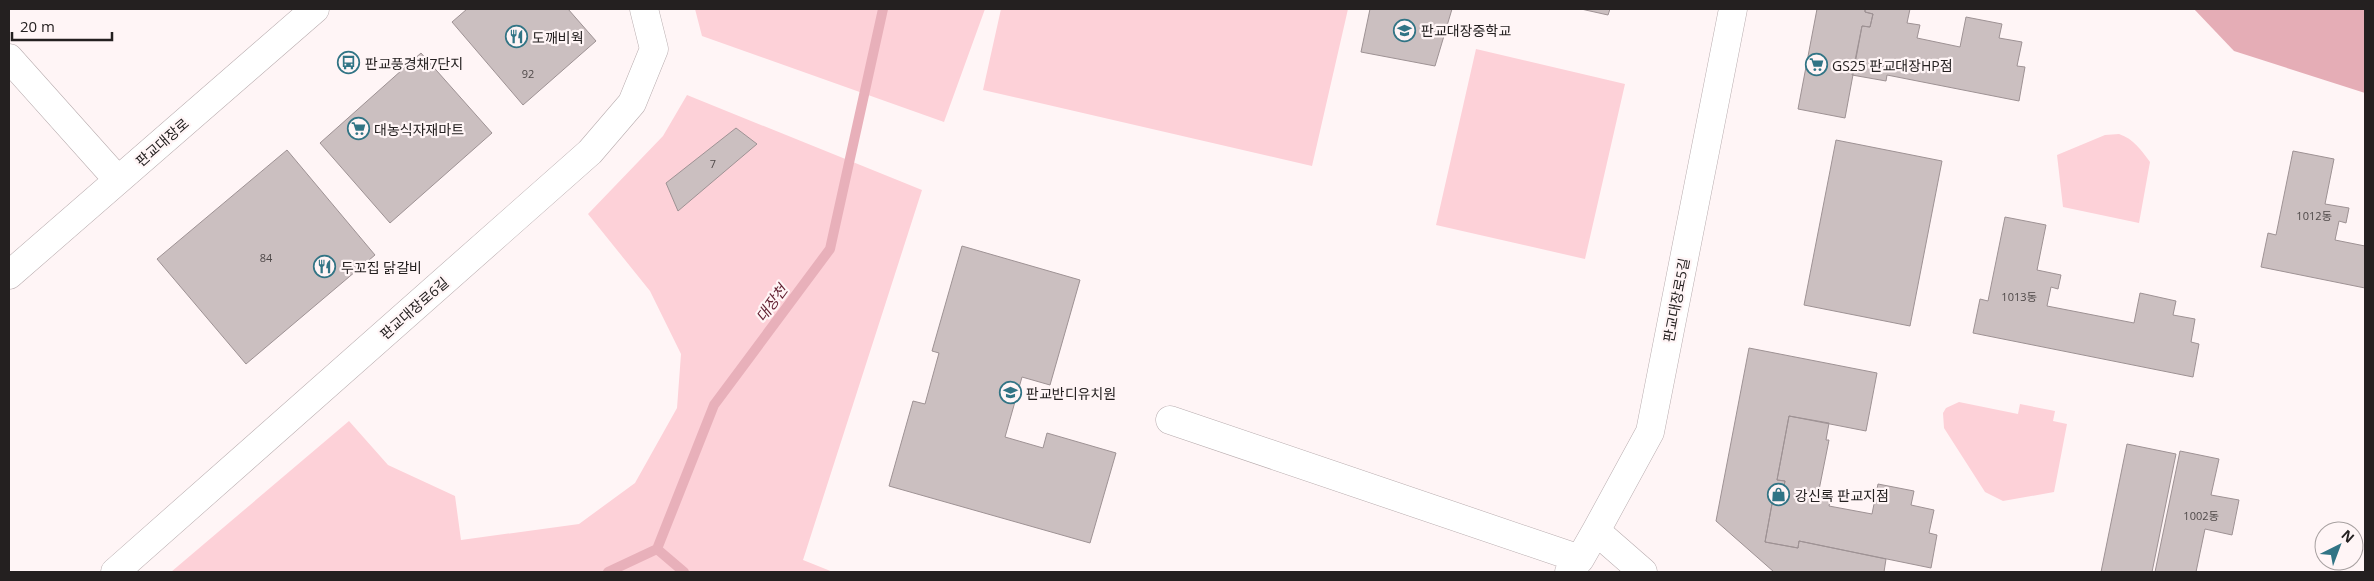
<svg xmlns="http://www.w3.org/2000/svg" width="2374" height="581" font-family="'Open Sans','Noto Sans KR',sans-serif">
<rect width="100%" height="100%" fill="#fff5f6"/>
<path fill="#fdd1d8" d="M 695,9 L 985,9 L 944,122 L 702,36 Z
M 1001,9 L 1348,9 L 1312,166 L 983,90 Z
M 1476,49 L 1625,84 L 1585,259 L 1436,225 Z
M 687,95 L 922,190 L 803,560 L 833,572 L 171,572 L 349,421 L 388,465 L 455,496 L 461,540 L 579,524 L 635,483 L 677,408 L 681,354 L 650,291 L 588,214 L 663,136 Z
M 2119,134 C 2134,139 2141,150 2150,162 L 2139,223 L 2063,207 L 2057,155 L 2105,135 Z
M 1959,402 L 2018,414 L 2020,404 L 2055,411 L 2053,421 L 2067,424 L 2054,492 L 2003,501 L 1985,492 L 1944,428 L 1943,413 L 1946,408 Z"/>
<path fill="#e5adb6" d="M 2194,9 L 2365,9 L 2365,93 L 2234,51 Z"/>
<g fill="none" stroke-linecap="round" stroke-linejoin="round">
<path stroke="#e8b0ba" stroke-width="10" d="M 657,549 L 684,572
M 608,572 L 657,549 L 714,405 L 830,249 L 883,9"/>
</g>
<path fill="#cbbfc0" stroke="#9e9294" d="M 467,9 L 568,9 L 596,41 L 523,105 L 452,22 Z
M 1370,9 L 1452,9 L 1435,66 L 1361,52 Z
M 1581,9 L 1610,9 L 1608,15 Z
M 1817,9 L 1865,9 L 1865,12 L 1873,14 L 1870,27 L 1862,26 L 1845,118 L 1798,109 Z
M 1865,9 L 1910,9 L 1907,23 L 1920,25 L 1917,38 L 1960,47 L 1966,17 L 2002,24 L 1999,38 L 2022,42 L 2017,66 L 2025,67 L 2019,101 L 1887,75 L 1886,81 L 1852,75 L 1862,26 L 1870,27 L 1873,14 L 1865,12 Z
M 421,53 L 492,133 L 390,223 L 320,143 Z
M 736,128 L 757,144 L 678,211 L 666,183 Z
M 1836,140 L 1942,161 L 1910,326 L 1804,305 Z
M 287,150 L 375,255 L 246,364 L 157,259 Z
M 2293,151 L 2334,159 L 2325,204 L 2349,208 L 2346,223 L 2339,221 L 2335,240 L 2365,246 L 2365,288 L 2261,267 L 2268,233 L 2276,235 Z
M 2005,217 L 2046,225 L 2037,270 L 2061,275 L 2058,289 L 2051,287 L 2047,306 L 2134,323 L 2140,293 L 2176,301 L 2173,315 L 2195,319 L 2191,342 L 2199,344 L 2193,377 L 1973,333 L 1980,299 L 1988,301 Z
M 962,246 L 1080,280 L 1050,385 L 1022,377 L 1005,437 L 1043,448 L 1047,433 L 1116,453 L 1090,543 L 889,486 L 913,401 L 925,404 L 939,353 L 932,351 Z
M 1749,348 L 1877,373 L 1866,431 L 1789,416 L 1777,480 L 1785,481 L 1782,495 L 1774,493 L 1765,542 L 1798,548 L 1799,541 L 1886,559 L 1884,572 L 1774,572 L 1716,521 Z
M 1789,416 L 1829,423 L 1826,440 L 1829,440 L 1819,490 L 1832,493 L 1829,506 L 1872,514 L 1878,484 L 1914,491 L 1911,505 L 1934,510 L 1929,533 L 1937,535 L 1931,568 L 1799,541 L 1798,548 L 1765,542 L 1774,493 L 1782,495 L 1785,481 L 1777,480 Z
M 2127,444 L 2176,454 L 2152,572 L 2101,572 Z
M 2180,451 L 2219,459 L 2211,495 L 2239,500 L 2232,535 L 2205,529 L 2196,572 L 2155,572 Z"/>
<g fill="none" stroke-linecap="round" stroke-linejoin="round">
<defs>
<path id="minor" d="M 9,58 L 118,180
M 9,275 L 315,9
M 1170,420 L 1580,559
M 1596,531 L 1643,572
M 115,572 L 590,152 L 632,103 L 654,49 L 644,9
M 1569,572 L 1580,559 L 1596,531 L 1650,432 L 1733,9"/>
</defs>
<use href="#minor" stroke="#b8acae" stroke-width="29"/>
<use href="#minor" stroke="#fff" stroke-width="28"/>
</g>
<defs>
<symbol id="school-ring" viewBox="-11 -11 22 22"><circle r="9.5" fill="#fff5f6" stroke="#317485" stroke-width="1.5"/><path d="M0-5L7-2L0 1L-7-2ZM-4 1L0 2.5L4 1V4Q0 6-4 4Z" fill="#317485"/></symbol>
<symbol id="restaurant-ring" viewBox="-11 -11 22 22"><circle r="9.5" fill="#fff5f6" stroke="#317485" stroke-width="1.5"/><path d="M-5-6h1v4h1v-4h1v4h1v-4h1v5L-1.5 .5V6h-2V.5L-5-1ZM5-6V6H3V1.5H1.5Q1.5-4 5-6Z" fill="#317485"/></symbol>
<symbol id="bus-ring" viewBox="-11 -11 22 22"><circle r="9.5" fill="#fff5f6" stroke="#317485" stroke-width="1.5"/><path d="M-5-6H5V4H4V6H2V4H-2V6H-4V4H-5ZM-3.5-4V0h7V-4ZM-3.5 1.2v1.5H-2V1.2ZM2 1.2v1.5H3.5V1.2Z" fill="#317485"/></symbol>
<symbol id="supermarket-ring" viewBox="-11 -11 22 22"><circle r="9.5" fill="#fff5f6" stroke="#317485" stroke-width="1.5"/><path d="M-6-5.5h2.5l.6 2H6L4.5 2H-2.5L-4.4-4H-6ZM-1.5 3.2a1.3 1.3 0 1 0 .1 0ZM3 3.2a1.3 1.3 0 1 0 .1 0Z" fill="#317485"/></symbol>
<symbol id="shop-ring" viewBox="-11 -11 22 22"><circle r="9.5" fill="#fff5f6" stroke="#317485" stroke-width="1.5"/><path d="M-5-2.5h2.3a2.7 3.5 0 0 1 5.4 0H5L5.5 6h-11ZM-1.5-2.5h3a1.5 2.3 0 0 0-3 0Z" fill="#317485"/></symbol>
</defs>
<g fill-rule="evenodd">
<use href="#school-ring" x="1392" y="18" width="25" height="25"/>
<use href="#restaurant-ring" x="504" y="24" width="25" height="25"/>
<use href="#bus-ring" x="336" y="50" width="25" height="25"/>
<use href="#supermarket-ring" x="1804" y="52" width="25" height="25"/>
<use href="#supermarket-ring" x="346" y="116" width="25" height="25"/>
<use href="#restaurant-ring" x="312" y="254" width="25" height="25"/>
<use href="#school-ring" x="998" y="380" width="25" height="25"/>
<use href="#shop-ring" x="1766" y="482" width="25" height="25"/>
</g>
<g text-anchor="middle" dominant-baseline="central" stroke-width="4.5" stroke-linejoin="round" paint-order="stroke">
<g font-size="11" fill="#4e4848">
<text x="528" y="73">92</text>
<text x="713" y="163">7</text>
<text x="2314" y="215">1012동</text>
<text x="266" y="257">84</text>
<text x="2019" y="296">1013동</text>
<text x="2201" y="515">1002동</text>
</g>
<g font-size="14" fill="#242020" stroke="#fff5f6" text-anchor="start">
<text x="1421" y="30">판교대장중학교</text>
<text x="532" y="37">도깨비웍</text>
<text x="365" y="63">판교풍경채7단지</text>
<text x="1832" y="65">GS25 판교대장HP점</text>
<text x="374" y="129">대농식자재마트</text>
<text x="341" y="267">두꼬집 닭갈비</text>
<text x="1026" y="393">판교반디유치원</text>
<text x="1795" y="495">강신록 판교지점</text>
</g>
<g font-size="14" fill="#242020" stroke="#fff5f6">
<text transform="translate(162 142) rotate(-41)">판교대장로</text>
<text transform="translate(1676 300) rotate(-79)">판교대장로5길</text>
<text transform="translate(414 308) rotate(-41)">판교대장로6길</text>
</g>
<g font-size="15" font-style="italic" fill="#611f30" stroke="#fff5f6">
<text transform="translate(771 303) rotate(-54)">대장천</text>
</g>
</g>
<rect width="2374" height="581" fill="none" stroke="#242020" stroke-width="20"/>
<g transform="translate(2339 546) rotate(42)"><circle r="24" fill="#fff5f6" stroke="#a7a0a0"/>
<path d="M0-4L9 19L0 12L-9 19Z" fill="#317485"/>
<text y="-8" font-size="14" font-weight="bold" text-anchor="middle" fill="#242020">N</text>
</g>
<path d="M12 32v8h100v-8" fill="none" stroke="#242020" stroke-width="2.5"/>
<text x="20" y="32" font-size="15" fill="#242020" stroke="#fff5f6" stroke-width="4" paint-order="stroke">20 m</text>
</svg>
